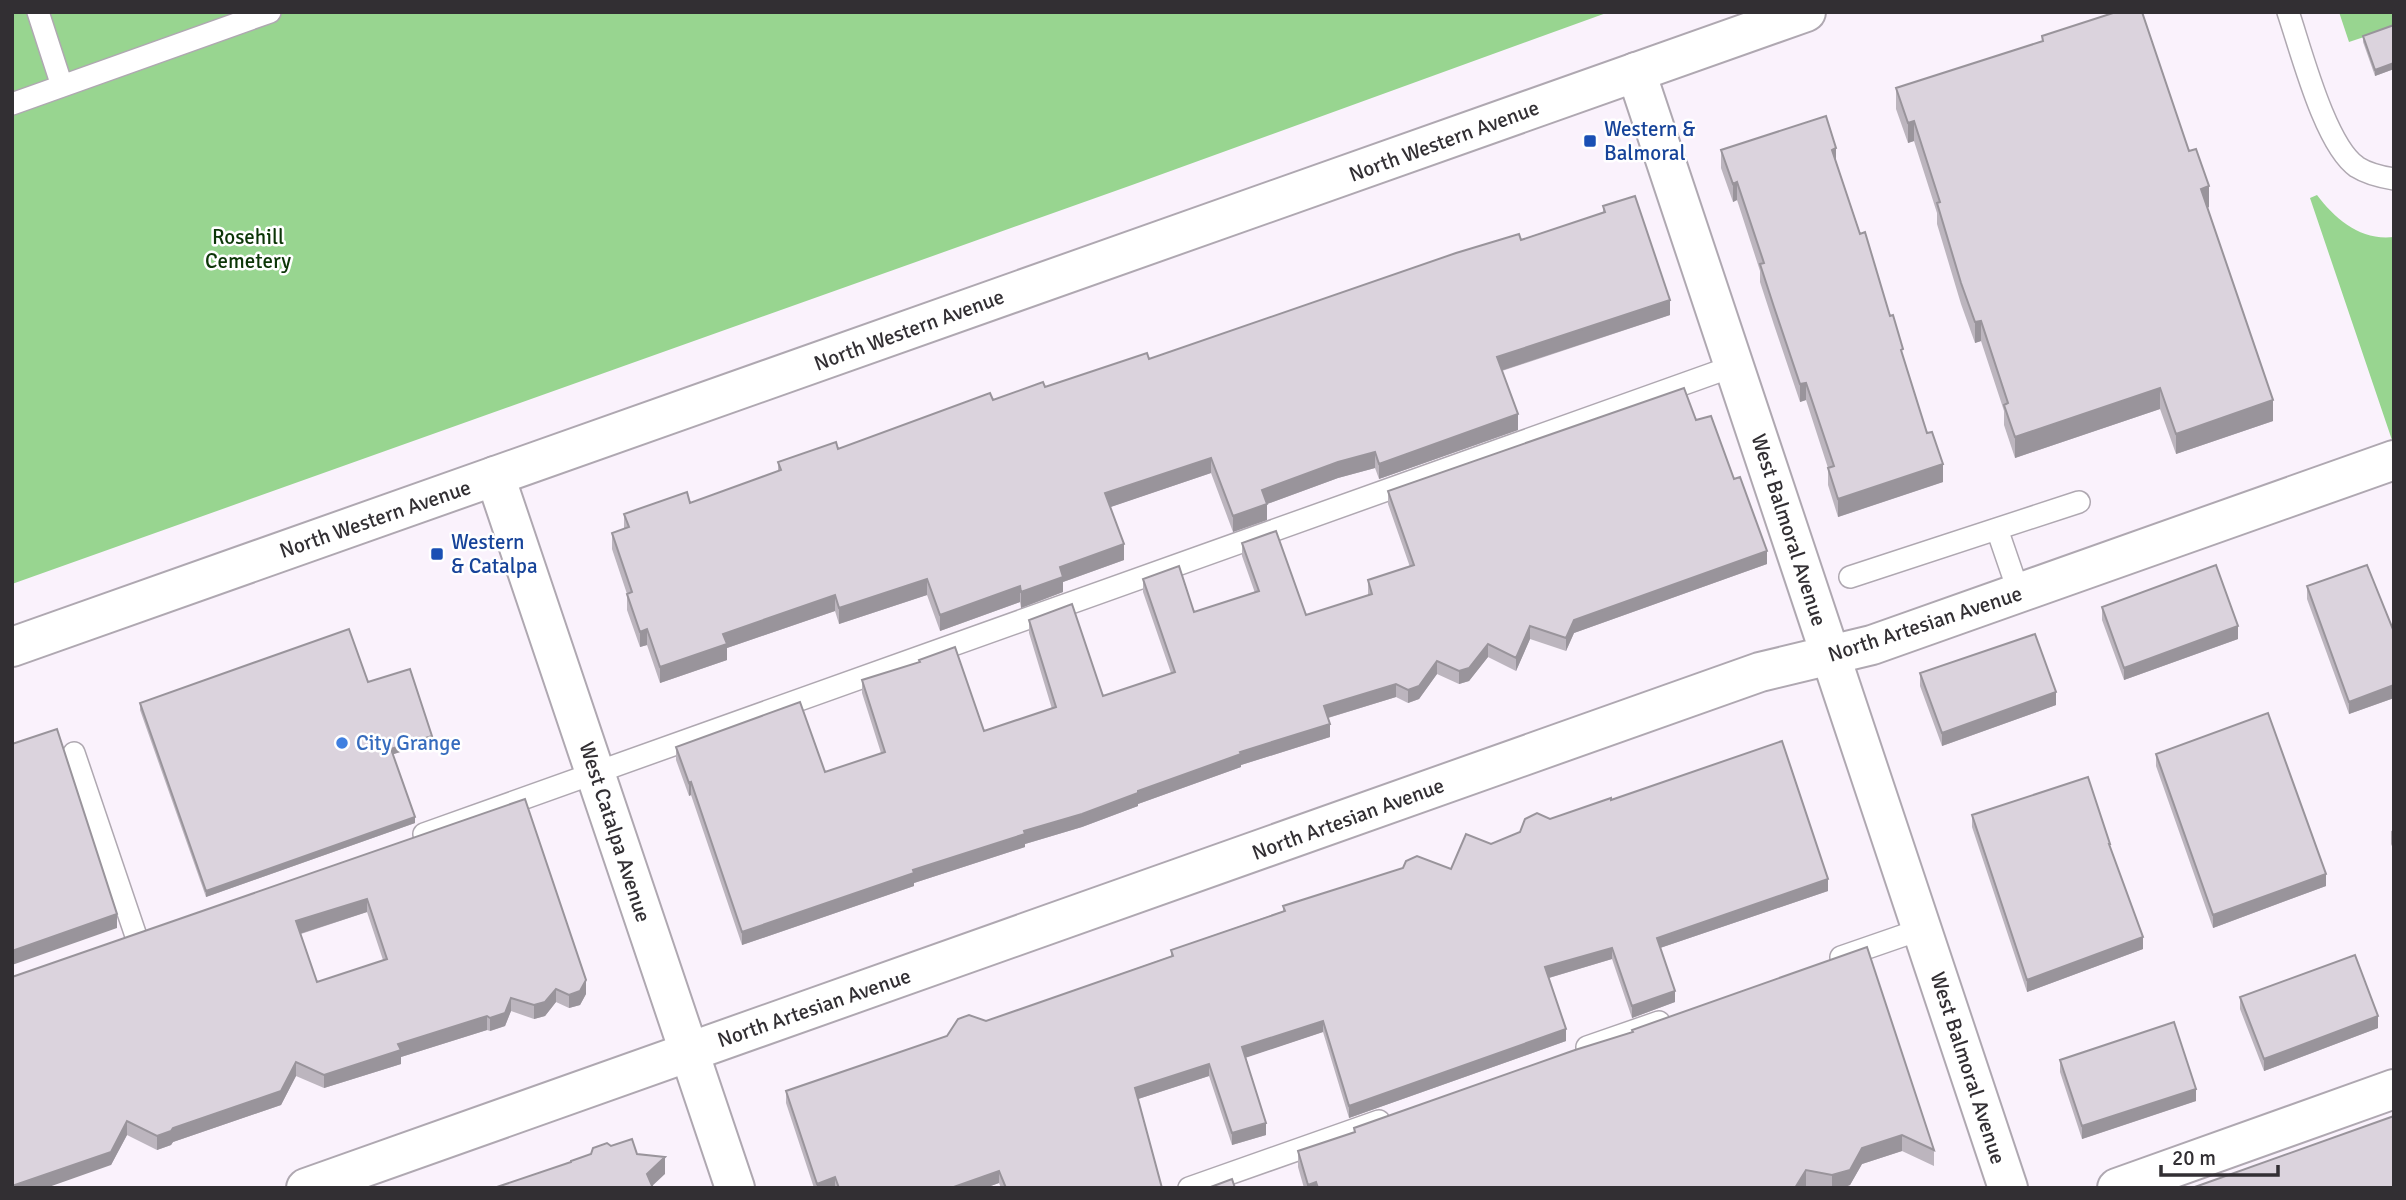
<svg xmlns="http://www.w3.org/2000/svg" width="2406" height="1200" font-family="Signika,sans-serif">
<rect width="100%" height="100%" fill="#faf2fc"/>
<path fill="#98d590" d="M 12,12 L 1609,12 L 1132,185 L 12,584 Z
M 2339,12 L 2394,12 L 2394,27 L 2349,42 Z
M 2317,195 C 2336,220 2361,241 2394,237 L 2394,439 L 2392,440 L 2310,198 Z"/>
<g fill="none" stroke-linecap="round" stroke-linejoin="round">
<defs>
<path id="service" d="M 38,12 L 62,86
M 2288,12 C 2301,50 2325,145 2357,167 C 2368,174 2381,177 2394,179
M 12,104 L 270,12
M 1997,529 L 2019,593
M 1850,577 L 2079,502
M 74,753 L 136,936
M 424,834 L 1734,366
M 1841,957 L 1922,929
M 1587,1047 L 1659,1022
M 1189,1188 L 1379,1121"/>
<path id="minor" d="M 1636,72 L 2008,1188
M 306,1188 L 1760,672 L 1872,645 L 2394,460
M 2117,1188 L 2394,1089"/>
<path id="tertiary" d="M 495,476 L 735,1188"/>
<path id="secondary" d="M 12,647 L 1806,12"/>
</defs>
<use href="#service" stroke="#afa8b1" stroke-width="24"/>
<use href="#minor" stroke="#afa8b1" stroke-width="42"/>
<use href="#tertiary" stroke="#afa8b1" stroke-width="42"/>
<use href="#secondary" stroke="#afa8b1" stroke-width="42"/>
<use href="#service" stroke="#fff" stroke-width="21"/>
<use href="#minor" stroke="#fff" stroke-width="38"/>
<use href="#tertiary" stroke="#fff" stroke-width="38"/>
<use href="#secondary" stroke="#fff" stroke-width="38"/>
</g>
<path fill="#bcb5be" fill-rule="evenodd" d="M 2394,25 L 2394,69 L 2375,76 L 2363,42 L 2363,36 Z
M 2042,36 L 2189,151 L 2209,207 L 2207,208 L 2273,421 L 2176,454 L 2160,409 L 2015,458 L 2004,425 L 2004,411 L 1981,341 L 1975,343 L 1961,304 L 1937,224 L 1937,213 L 1914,141 L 1908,143 L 1896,109 L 1896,88 L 2042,41 Z
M 1721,150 L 1836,163 L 1903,357 L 1943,482 L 1838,517 L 1828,485 L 1828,468 L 1806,400 L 1800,402 L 1774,325 L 1760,282 L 1760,271 L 1737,200 L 1733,202 L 1721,168 Z
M 1603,206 L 1670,315 L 1502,371 L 1518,430 L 1379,479 L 1375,468 L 1338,478 L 1267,504 L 1267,520 L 1233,532 L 1211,473 L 1110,507 L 1124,560 L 1063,582 L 1063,592 L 1021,608 L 1020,602 L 940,631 L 927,595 L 839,624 L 835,611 L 727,648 L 727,660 L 660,683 L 647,645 L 640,647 L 627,610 L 627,594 L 612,549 L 612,533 L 624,529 L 624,514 L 690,503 L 778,471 L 778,462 L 838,449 L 993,400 L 1045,387 L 1149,359 L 1603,213 Z
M 1696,420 L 1734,479 L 1767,564 L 1574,633 L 1566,651 L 1530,639 L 1516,671 L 1488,657 L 1469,681 L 1459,684 L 1437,674 L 1419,699 L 1408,703 L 1396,697 L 1328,718 L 1330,737 L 1241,765 L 1241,767 L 1138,804 L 1138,806 L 1082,827 L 1025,844 L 1025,847 L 914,883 L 914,886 L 742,945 L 691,795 L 689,796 L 676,760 L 676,747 L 825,772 L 881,753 L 862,693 L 862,680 L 919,662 L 919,660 L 984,731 L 1052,709 L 1029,633 L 1029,620 L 1103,696 L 1171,673 L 1143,592 L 1143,579 L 1194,612 L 1255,593 L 1242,556 L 1242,543 L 1306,615 L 1368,595 L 1368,580 L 1410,567 L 1388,504 L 1388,491 Z
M 2307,586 L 2394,632 L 2394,698 L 2349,714 L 2307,599 Z
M 2102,607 L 2238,639 L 2124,680 L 2102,620 Z
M 1920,673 L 2056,705 L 1942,746 L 1920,686 Z
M 368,682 L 432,742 L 393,754 L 415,823 L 206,897 L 140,710 L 140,703 Z
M 2156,754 L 2326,886 L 2213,928 L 2156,766 Z
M 525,799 L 586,994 L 580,1005 L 569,1008 L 556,1002 L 545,1016 L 534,1019 L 511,1011 L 505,1026 L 490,1031 L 487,1030 L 401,1057 L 401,1064 L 324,1088 L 296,1076 L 281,1105 L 173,1142 L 171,1145 L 157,1150 L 127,1135 L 111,1165 L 12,977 ZM 367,912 L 383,960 L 317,982 L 301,934 Z
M 1611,800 L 1828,891 L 1660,948 L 1675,1002 L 1632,1018 L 1612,959 L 1549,978 L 1566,1041 L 1349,1118 L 1323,1032 L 1246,1057 L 1266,1135 L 1232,1145 L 1209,1076 L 1138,1099 L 1162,1188 L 1001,1188 L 999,1183 L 985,1188 L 814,1188 L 786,1103 L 786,1091 L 947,1036 L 986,1021 L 1171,956 L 1171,950 L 1283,911 L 1283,906 L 1451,869 L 1491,844 L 1550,819 Z
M 1972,815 L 2110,849 L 2143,949 L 2027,992 L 1972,827 Z
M 2394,830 L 2394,851 L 2391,844 L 2391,831 Z
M 1867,947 L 1934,1150 L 1934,1166 L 1902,1151 L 1862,1164 L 1850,1185 L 1842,1188 L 1818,1188 L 1806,1186 L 1805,1188 L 1304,1188 L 1298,1167 L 1298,1151 L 1354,1132 L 1354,1128 L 1632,1032 L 1632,1030 Z
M 2240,997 L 2378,1028 L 2264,1071 L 2240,1009 Z
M 2060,1060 L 2196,1101 L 2082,1139 L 2060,1072 Z"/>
<path fill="#99949b" d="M 2394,63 L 2394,69 L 2375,76 L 2375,70 Z
M 1914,121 L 1914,141 L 1908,143 L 1908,123 Z
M 1836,148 L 1836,166 L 1832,150 Z
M 1737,182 L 1737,200 L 1733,202 L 1733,184 Z
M 2209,186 L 2209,207 L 2201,210 L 2201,189 Z
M 1670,300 L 1670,315 L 1497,372 L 1497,357 Z
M 1981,321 L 1981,341 L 1975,343 L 1975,322 Z
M 1806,383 L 1806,400 L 1800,402 L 1800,384 Z
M 2160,388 L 2160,409 L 2015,458 L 2015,437 Z
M 2273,400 L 2273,421 L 2176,454 L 2176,434 Z
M 1518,414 L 1518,430 L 1379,479 L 1379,464 Z
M 1375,452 L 1375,468 L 1338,478 L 1267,504 L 1267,520 L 1233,532 L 1233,516 L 1262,490 L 1338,462 Z
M 1211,458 L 1211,473 L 1105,509 L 1105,493 Z
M 1943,464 L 1943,482 L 1838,517 L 1838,499 Z
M 1124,544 L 1124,560 L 1063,582 L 1063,592 L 1021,608 L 1021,592 L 1060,567 Z
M 1767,551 L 1767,564 L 1574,633 L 1566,651 L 1566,638 L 1574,620 Z
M 927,579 L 927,595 L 839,624 L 839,608 Z
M 1020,586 L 1020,602 L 940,631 L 940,615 Z
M 835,595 L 835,611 L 727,648 L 727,660 L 660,683 L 660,667 L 723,634 Z
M 1530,626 L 1530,639 L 1516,671 L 1516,658 Z
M 2238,626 L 2238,639 L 2124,680 L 2124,668 Z
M 647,629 L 647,645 L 640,647 L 640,632 Z
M 1488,644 L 1488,657 L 1469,681 L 1459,684 L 1459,671 Z
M 1437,661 L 1437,674 L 1419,699 L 1408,703 L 1408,690 Z
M 1396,684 L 1396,697 L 1324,719 L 1324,706 Z
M 2394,685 L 2394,698 L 2349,714 L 2349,702 Z
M 2056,692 L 2056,705 L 1942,746 L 1942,733 Z
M 1330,724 L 1330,737 L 1241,765 L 1241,767 L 1138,804 L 1138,806 L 1082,827 L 1025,844 L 1025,847 L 914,883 L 914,886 L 742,945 L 742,932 L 913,870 L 1138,791 L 1240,752 Z
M 432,736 L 432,742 L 391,755 L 391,749 Z
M 691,782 L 691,795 L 689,796 L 689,783 Z
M 415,817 L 415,823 L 206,897 L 206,891 Z
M 2326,874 L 2326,886 L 2213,928 L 2213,915 Z
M 1828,879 L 1828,891 L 1657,949 L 1657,938 Z
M 367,899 L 367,912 L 296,935 L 296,921 Z
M 117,914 L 117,928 L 12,965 L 12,951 Z
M 2143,937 L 2143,949 L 2027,992 L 2027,980 Z
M 1612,948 L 1612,959 L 1545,979 L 1545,967 Z
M 586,980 L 586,994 L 580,1005 L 569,1008 L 569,995 Z
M 556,989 L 556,1002 L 545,1016 L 534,1019 L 534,1005 Z
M 1675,991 L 1675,1002 L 1632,1018 L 1632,1006 Z
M 511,998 L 511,1011 L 505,1026 L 490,1031 L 490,1018 Z
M 487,1016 L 487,1030 L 401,1057 L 401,1064 L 324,1088 L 324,1075 L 398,1044 Z
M 2378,1016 L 2378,1028 L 2264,1071 L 2264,1059 Z
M 1323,1021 L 1323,1032 L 1242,1059 L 1242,1047 Z
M 1566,1029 L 1566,1041 L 1349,1118 L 1349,1106 Z
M 296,1062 L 296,1076 L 281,1105 L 173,1142 L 171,1145 L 157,1150 L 157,1136 Z
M 1209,1064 L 1209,1076 L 1135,1100 L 1135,1088 Z
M 2196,1089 L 2196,1101 L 2082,1139 L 2082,1126 Z
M 127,1121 L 127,1135 L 111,1165 L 46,1188 L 12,1188 L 12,1186 Z
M 1266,1123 L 1266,1135 L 1232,1145 L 1232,1133 Z
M 1902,1135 L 1902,1151 L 1862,1164 L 1850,1185 L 1842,1188 L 1832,1188 L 1832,1175 L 1862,1148 Z
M 665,1157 L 665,1174 L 650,1188 L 647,1174 Z
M 1806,1170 L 1806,1186 L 1805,1188 L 1795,1188 Z
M 999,1171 L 999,1183 L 985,1188 L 951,1188 Z
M 835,1177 L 835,1188 L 817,1188 L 817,1184 Z
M 1316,1182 L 1316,1188 L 1308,1188 L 1308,1185 Z"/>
<path fill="#dbd3dd" stroke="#99949b" stroke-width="2" fill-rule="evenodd" d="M 2116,12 L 2142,12 L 2189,151 L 2196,149 L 2209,186 L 2201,189 L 2273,400 L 2176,434 L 2160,388 L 2015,437 L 2004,405 L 2008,403 L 1981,321 L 1975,322 L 1961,283 L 1937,203 L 1940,202 L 1914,121 L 1908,123 L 1896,88 L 2043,41 L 2042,36 Z
M 2394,25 L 2394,63 L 2375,70 L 2363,36 Z
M 1826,116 L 1836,148 L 1832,150 L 1860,234 L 1865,232 L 1890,316 L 1893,315 L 1903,349 L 1901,350 L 1927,433 L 1932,432 L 1943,464 L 1838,499 L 1828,468 L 1834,466 L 1806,383 L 1800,384 L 1774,307 L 1760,264 L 1764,263 L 1737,182 L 1733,184 L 1721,150 Z
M 1635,196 L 1670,300 L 1497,357 L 1518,414 L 1379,464 L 1375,452 L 1338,462 L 1262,490 L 1267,504 L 1233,516 L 1211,458 L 1105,493 L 1124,544 L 1060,567 L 1063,577 L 1021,592 L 1020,586 L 940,615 L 927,579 L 839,608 L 835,595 L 723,634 L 727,644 L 660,667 L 647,629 L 640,632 L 627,594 L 632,592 L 612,533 L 629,527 L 624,514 L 687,492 L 690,503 L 781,470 L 778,462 L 836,442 L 838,449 L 990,393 L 993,400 L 1043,382 L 1045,387 L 1147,353 L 1149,359 L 1456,253 L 1519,234 L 1521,240 L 1605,212 L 1603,206 Z
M 1684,388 L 1696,420 L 1711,416 L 1734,479 L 1740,477 L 1767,551 L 1574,620 L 1566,638 L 1530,626 L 1516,658 L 1488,644 L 1469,668 L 1459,671 L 1437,661 L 1419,686 L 1408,690 L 1396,684 L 1324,706 L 1330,724 L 1240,752 L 1241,754 L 1138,791 L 1138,793 L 1082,814 L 1024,831 L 1025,834 L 913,870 L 914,873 L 742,932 L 691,782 L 689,783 L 676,747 L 800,702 L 825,772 L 885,752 L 862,680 L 920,662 L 919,660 L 955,647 L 984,731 L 1056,707 L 1029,620 L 1072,604 L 1103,696 L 1175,672 L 1143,579 L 1179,566 L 1194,612 L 1259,591 L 1242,543 L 1276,531 L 1306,615 L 1372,594 L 1368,580 L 1414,565 L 1388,491 Z
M 2216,565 L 2238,626 L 2124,668 L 2102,607 Z
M 2367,565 L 2394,632 L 2394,685 L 2349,702 L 2307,586 Z
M 349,629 L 368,682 L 410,669 L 432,736 L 391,749 L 415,817 L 206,891 L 140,703 Z
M 2035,634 L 2056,692 L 1942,733 L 1920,673 Z
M 2268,713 L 2326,874 L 2213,915 L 2156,754 Z
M 57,729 L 117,914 L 12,951 L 12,744 Z
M 1782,741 L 1828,879 L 1657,938 L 1675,991 L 1632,1006 L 1612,948 L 1545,967 L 1566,1029 L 1349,1106 L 1323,1021 L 1242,1047 L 1266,1123 L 1232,1133 L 1209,1064 L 1135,1088 L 1162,1188 L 1006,1188 L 999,1171 L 951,1188 L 839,1188 L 835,1177 L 817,1184 L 786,1091 L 947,1036 L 958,1019 L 969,1015 L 986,1021 L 1173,956 L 1171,950 L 1285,911 L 1283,906 L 1403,868 L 1406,861 L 1417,856 L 1451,869 L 1466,834 L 1491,844 L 1520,832 L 1525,819 L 1537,813 L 1550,819 L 1611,798 L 1611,800 Z
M 2088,777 L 2110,844 L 2109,844 L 2143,937 L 2027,980 L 1972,815 Z
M 525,799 L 586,980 L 580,991 L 569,995 L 556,989 L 545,1002 L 534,1005 L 511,998 L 505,1013 L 490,1018 L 487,1016 L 398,1044 L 401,1050 L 324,1075 L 296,1062 L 281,1091 L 173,1128 L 171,1131 L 157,1136 L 127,1121 L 111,1152 L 12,1186 L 12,977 ZM 367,899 L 387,959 L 317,982 L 296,921 Z
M 1867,947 L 1934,1150 L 1902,1135 L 1862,1148 L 1850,1170 L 1832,1175 L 1806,1170 L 1795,1188 L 1318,1188 L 1316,1182 L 1308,1185 L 1298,1151 L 1355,1132 L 1354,1128 L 1575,1050 L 1633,1032 L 1632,1030 Z
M 2355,955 L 2378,1016 L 2264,1059 L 2240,997 Z
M 2174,1022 L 2196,1089 L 2082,1126 L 2060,1060 Z
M 2394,1116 L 2394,1188 L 2192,1188 Z
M 632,1139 L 637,1154 L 665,1157 L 647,1174 L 653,1188 L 494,1188 L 571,1162 L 571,1161 L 591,1154 L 593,1148 L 607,1143 L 611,1146 Z
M 1232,1179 L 1235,1188 L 1208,1188 Z"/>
<g fill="#1a4fb4" stroke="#fff" stroke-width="2.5">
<rect x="1583" y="134" width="14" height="14" rx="3.5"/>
<rect x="430" y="547" width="14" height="14" rx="3.5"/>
</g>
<circle fill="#3f7fe0" stroke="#fff" stroke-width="2.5" cx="342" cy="743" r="7"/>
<g text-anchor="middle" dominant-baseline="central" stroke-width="5" stroke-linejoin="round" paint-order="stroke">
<g font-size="21" fill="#164399" stroke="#fff" text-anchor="start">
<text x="1604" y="129">Western &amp;<tspan x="1604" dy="24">Balmoral</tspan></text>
<text x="451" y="542">Western<tspan x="451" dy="24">&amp; Catalpa</tspan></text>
</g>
<g font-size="21" fill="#322f33" stroke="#fff">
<text transform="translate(1444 141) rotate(-20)">North Western Avenue</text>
<text transform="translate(909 330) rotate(-20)">North Western Avenue</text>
<text transform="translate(375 519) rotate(-19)">North Western Avenue</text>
<text transform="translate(1789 530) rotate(72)">West Balmoral Avenue</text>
<text transform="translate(1925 624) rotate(-18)">North Artesian Avenue</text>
<text transform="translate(1348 819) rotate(-20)">North Artesian Avenue</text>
<text transform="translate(615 832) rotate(72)">West Catalpa Avenue</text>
<text transform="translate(814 1008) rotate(-19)">North Artesian Avenue</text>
<text transform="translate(1968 1068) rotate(72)">West Balmoral Avenue</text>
</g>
<g font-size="21" fill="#0c3607" stroke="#fff">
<text x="248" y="237">Rosehill<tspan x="248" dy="24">Cemetery</tspan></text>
</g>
<g font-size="21" fill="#366cbe" stroke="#fff" text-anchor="start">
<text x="356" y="743">City Grange</text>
</g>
</g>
<rect width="2406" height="1200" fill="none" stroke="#322f33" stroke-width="28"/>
<path d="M2161 1165v10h117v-10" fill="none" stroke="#322f33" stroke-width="3.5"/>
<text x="2172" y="1165" font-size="21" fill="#322f33" stroke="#ffffff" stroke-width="5" paint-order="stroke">20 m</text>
</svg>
